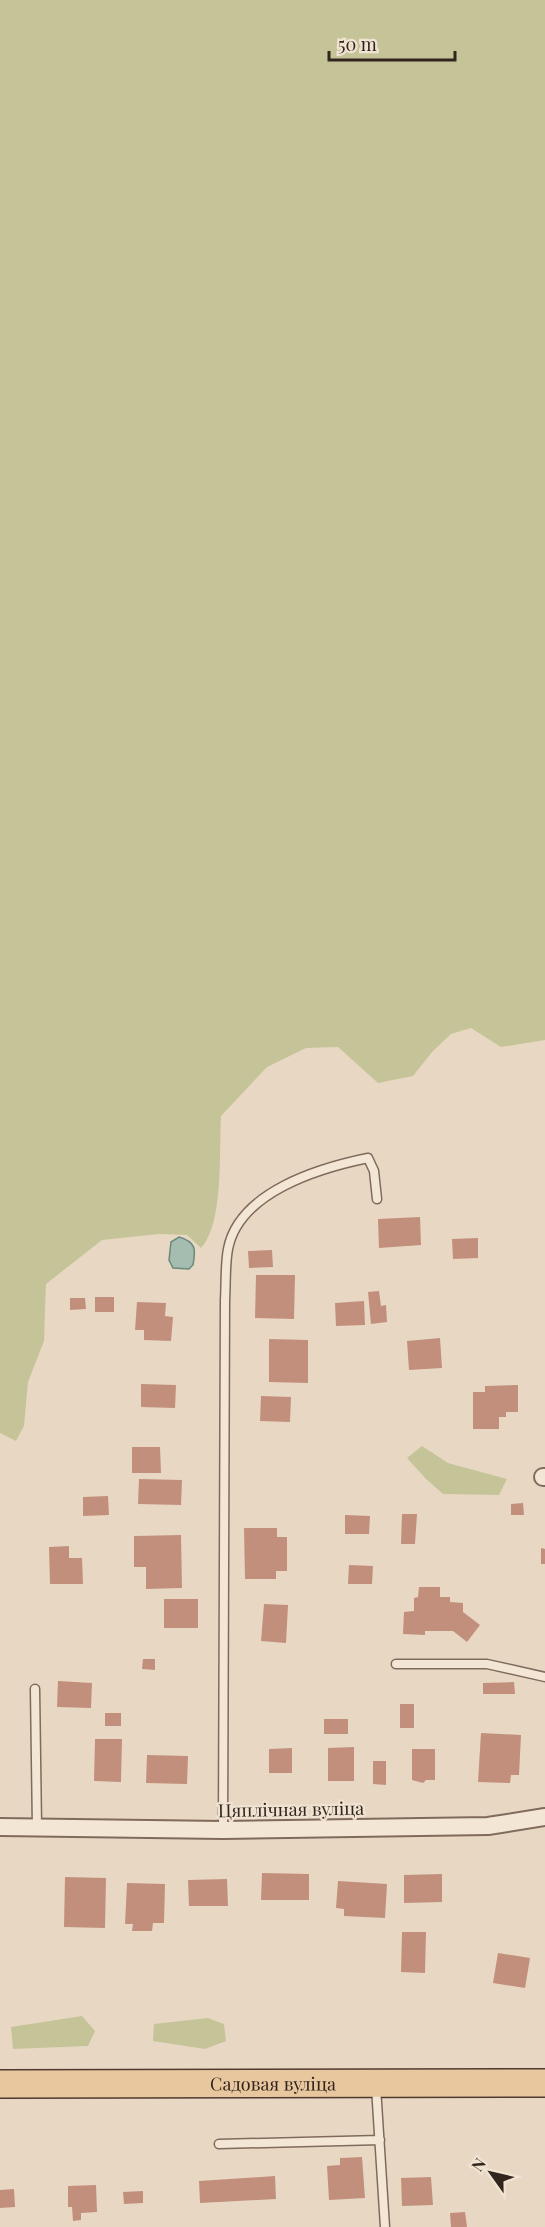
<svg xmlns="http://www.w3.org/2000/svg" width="545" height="2227" font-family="'Playfair Display',serif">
<rect width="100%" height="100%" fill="#e8d8c3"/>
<path fill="#c5c498" d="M 0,0 L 545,0 L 545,1040 L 501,1047 L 471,1028 L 451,1034 L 432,1052 L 413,1076 L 378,1083 L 338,1047 L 306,1048 L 267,1067 L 221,1116 C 219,1150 224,1224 201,1248 L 187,1235 L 159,1234 L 102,1240 L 46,1284 L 44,1341 L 28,1382 L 24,1426 L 16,1441 L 0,1433 Z
M 422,1446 L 448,1463 L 507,1479 L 499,1495 L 443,1494 L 426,1479 L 407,1458 Z
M 82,2016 L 95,2031 L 88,2046 L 13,2049 L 11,2027 Z
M 208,2018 L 224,2024 L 226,2041 L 205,2049 L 153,2041 L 154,2024 Z"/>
<path fill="#a5bcb1" stroke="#6d897d" stroke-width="1.5" d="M 179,1237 C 196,1242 196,1249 193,1265 L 189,1269 L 173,1268 L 169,1260 L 171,1242 Z"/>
<path fill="#c28f7d" d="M 420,1217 L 421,1245 L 379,1248 L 378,1219 Z
M 478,1238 L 478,1258 L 453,1259 L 452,1239 Z
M 272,1250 L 273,1267 L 249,1268 L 248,1251 Z
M 256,1275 L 295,1275 L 294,1319 L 255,1318 Z
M 379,1291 L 381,1306 L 386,1305 L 387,1322 L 371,1324 L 368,1292 Z
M 95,1297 L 114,1297 L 114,1312 L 95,1312 Z
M 70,1298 L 85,1298 L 86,1309 L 70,1310 Z
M 364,1301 L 365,1325 L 336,1326 L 335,1303 Z
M 137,1302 L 166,1303 L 165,1316 L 173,1317 L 171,1341 L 144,1340 L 144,1330 L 135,1330 Z
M 440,1338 L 442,1368 L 409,1370 L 407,1341 Z
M 269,1339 L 308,1340 L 308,1383 L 269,1382 Z
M 141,1384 L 176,1385 L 175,1408 L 141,1407 Z
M 518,1385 L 518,1412 L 506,1412 L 506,1417 L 499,1417 L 499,1429 L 473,1429 L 473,1392 L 485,1392 L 485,1386 Z
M 261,1396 L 291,1397 L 290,1422 L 260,1421 Z
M 132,1447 L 160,1447 L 161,1473 L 132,1473 Z
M 139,1479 L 182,1480 L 181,1505 L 138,1504 Z
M 108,1496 L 109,1515 L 83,1516 L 83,1497 Z
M 523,1503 L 524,1515 L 511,1515 L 511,1504 Z
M 402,1514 L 417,1514 L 415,1544 L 401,1544 Z
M 345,1515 L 370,1516 L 369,1534 L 345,1534 Z
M 244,1528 L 277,1528 L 277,1537 L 287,1537 L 287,1571 L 276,1571 L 276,1579 L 245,1579 Z
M 181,1535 L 182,1588 L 146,1589 L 146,1567 L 134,1567 L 134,1536 Z
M 69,1546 L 69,1558 L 82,1558 L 83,1584 L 50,1584 L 49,1547 Z
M 541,1548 L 545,1549 L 545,1564 L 541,1564 Z
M 349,1565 L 373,1566 L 372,1584 L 348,1584 Z
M 419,1587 L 440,1587 L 440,1597 L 450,1597 L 450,1602 L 463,1603 L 463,1612 L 480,1625 L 467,1642 L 453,1631 L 425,1631 L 425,1635 L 403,1634 L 404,1612 L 414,1611 L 414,1598 L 418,1597 Z
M 164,1599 L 198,1599 L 198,1628 L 164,1628 Z
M 264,1604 L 288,1605 L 286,1643 L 261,1641 Z
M 143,1659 L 155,1659 L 155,1670 L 142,1669 Z
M 58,1681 L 92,1683 L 91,1708 L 57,1707 Z
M 514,1682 L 515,1694 L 483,1694 L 483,1683 Z
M 400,1704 L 414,1704 L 414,1728 L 400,1728 Z
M 105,1713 L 121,1713 L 121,1726 L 105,1726 Z
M 324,1719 L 348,1719 L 348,1734 L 324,1734 Z
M 481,1733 L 521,1735 L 519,1775 L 511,1775 L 510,1783 L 478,1782 Z
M 95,1739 L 122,1739 L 121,1782 L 94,1781 Z
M 354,1747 L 354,1781 L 328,1781 L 328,1748 Z
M 292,1748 L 292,1773 L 269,1773 L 269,1749 Z
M 412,1749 L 435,1749 L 435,1780 L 426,1780 L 423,1783 L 412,1780 Z
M 147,1755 L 188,1756 L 187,1784 L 146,1783 Z
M 373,1761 L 386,1761 L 386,1785 L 373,1784 Z
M 262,1873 L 309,1874 L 309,1900 L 261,1900 Z
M 442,1874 L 442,1902 L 404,1903 L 404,1875 Z
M 65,1877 L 106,1878 L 105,1928 L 64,1927 Z
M 227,1879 L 228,1906 L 189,1906 L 188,1880 Z
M 338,1881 L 387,1884 L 385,1918 L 344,1916 L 344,1909 L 336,1908 Z
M 127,1883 L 165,1884 L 164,1923 L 153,1923 L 152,1931 L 132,1931 L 133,1924 L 125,1924 Z
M 402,1932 L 426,1932 L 425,1973 L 401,1972 Z
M 498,1953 L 530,1958 L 525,1988 L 493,1983 Z
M 362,2157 L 365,2198 L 329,2200 L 327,2166 L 340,2165 L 340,2158 Z
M 275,2176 L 276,2199 L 200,2203 L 199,2181 Z
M 431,2177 L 433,2205 L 402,2206 L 401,2178 Z
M 96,2185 L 97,2212 L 81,2213 L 81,2220 L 73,2221 L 72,2207 L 68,2207 L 68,2186 Z
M 14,2189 L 15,2207 L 0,2208 L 0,2190 Z
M 143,2191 L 143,2203 L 124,2204 L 123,2192 Z
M 465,2212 L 467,2227 L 451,2227 L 450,2213 Z"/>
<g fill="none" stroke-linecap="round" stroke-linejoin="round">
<defs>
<path id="lane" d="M 396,1664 L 487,1664 L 545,1677
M 35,1689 L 37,1828
M 223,1830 L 225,1300 C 226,1284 225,1265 228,1249 C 239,1192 319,1168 368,1158 L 374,1171 L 377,1199
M 376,2087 L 385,2227
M 219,2144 L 380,2140"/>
<path id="street" d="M 543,1477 L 545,1477
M 0,1827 L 223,1830 L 488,1826 L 545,1817"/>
<g id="primary">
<path id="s1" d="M 0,2084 L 545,2083"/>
</g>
</defs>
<use href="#lane" stroke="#806a5c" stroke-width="11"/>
<use href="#street" stroke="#806a5c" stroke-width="20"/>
<use href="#primary" stroke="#4f3a30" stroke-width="30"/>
<use href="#lane" stroke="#f4e6d5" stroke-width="8"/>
<use href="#street" stroke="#f4e6d5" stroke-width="16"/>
<use href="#primary" stroke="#e8c69e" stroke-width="27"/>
</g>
<g text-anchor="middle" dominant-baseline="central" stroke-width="4.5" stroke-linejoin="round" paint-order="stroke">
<g font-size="18" fill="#32251e" stroke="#f1e3d2">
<text transform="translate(291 1809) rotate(-1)">Цяплічная вуліца</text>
<text stroke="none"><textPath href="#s1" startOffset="273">Садовая вуліца</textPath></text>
</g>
</g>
<g transform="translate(491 2173) rotate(304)" stroke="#f1e3d2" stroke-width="4.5" paint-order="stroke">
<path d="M0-4.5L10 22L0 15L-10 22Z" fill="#32251e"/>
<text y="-9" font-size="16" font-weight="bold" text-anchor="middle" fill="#32251e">N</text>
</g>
<path d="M329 51v9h126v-9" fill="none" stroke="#32251e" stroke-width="3"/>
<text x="338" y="51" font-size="18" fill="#32251e" stroke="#f1e3d2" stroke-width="4.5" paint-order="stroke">50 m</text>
</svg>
